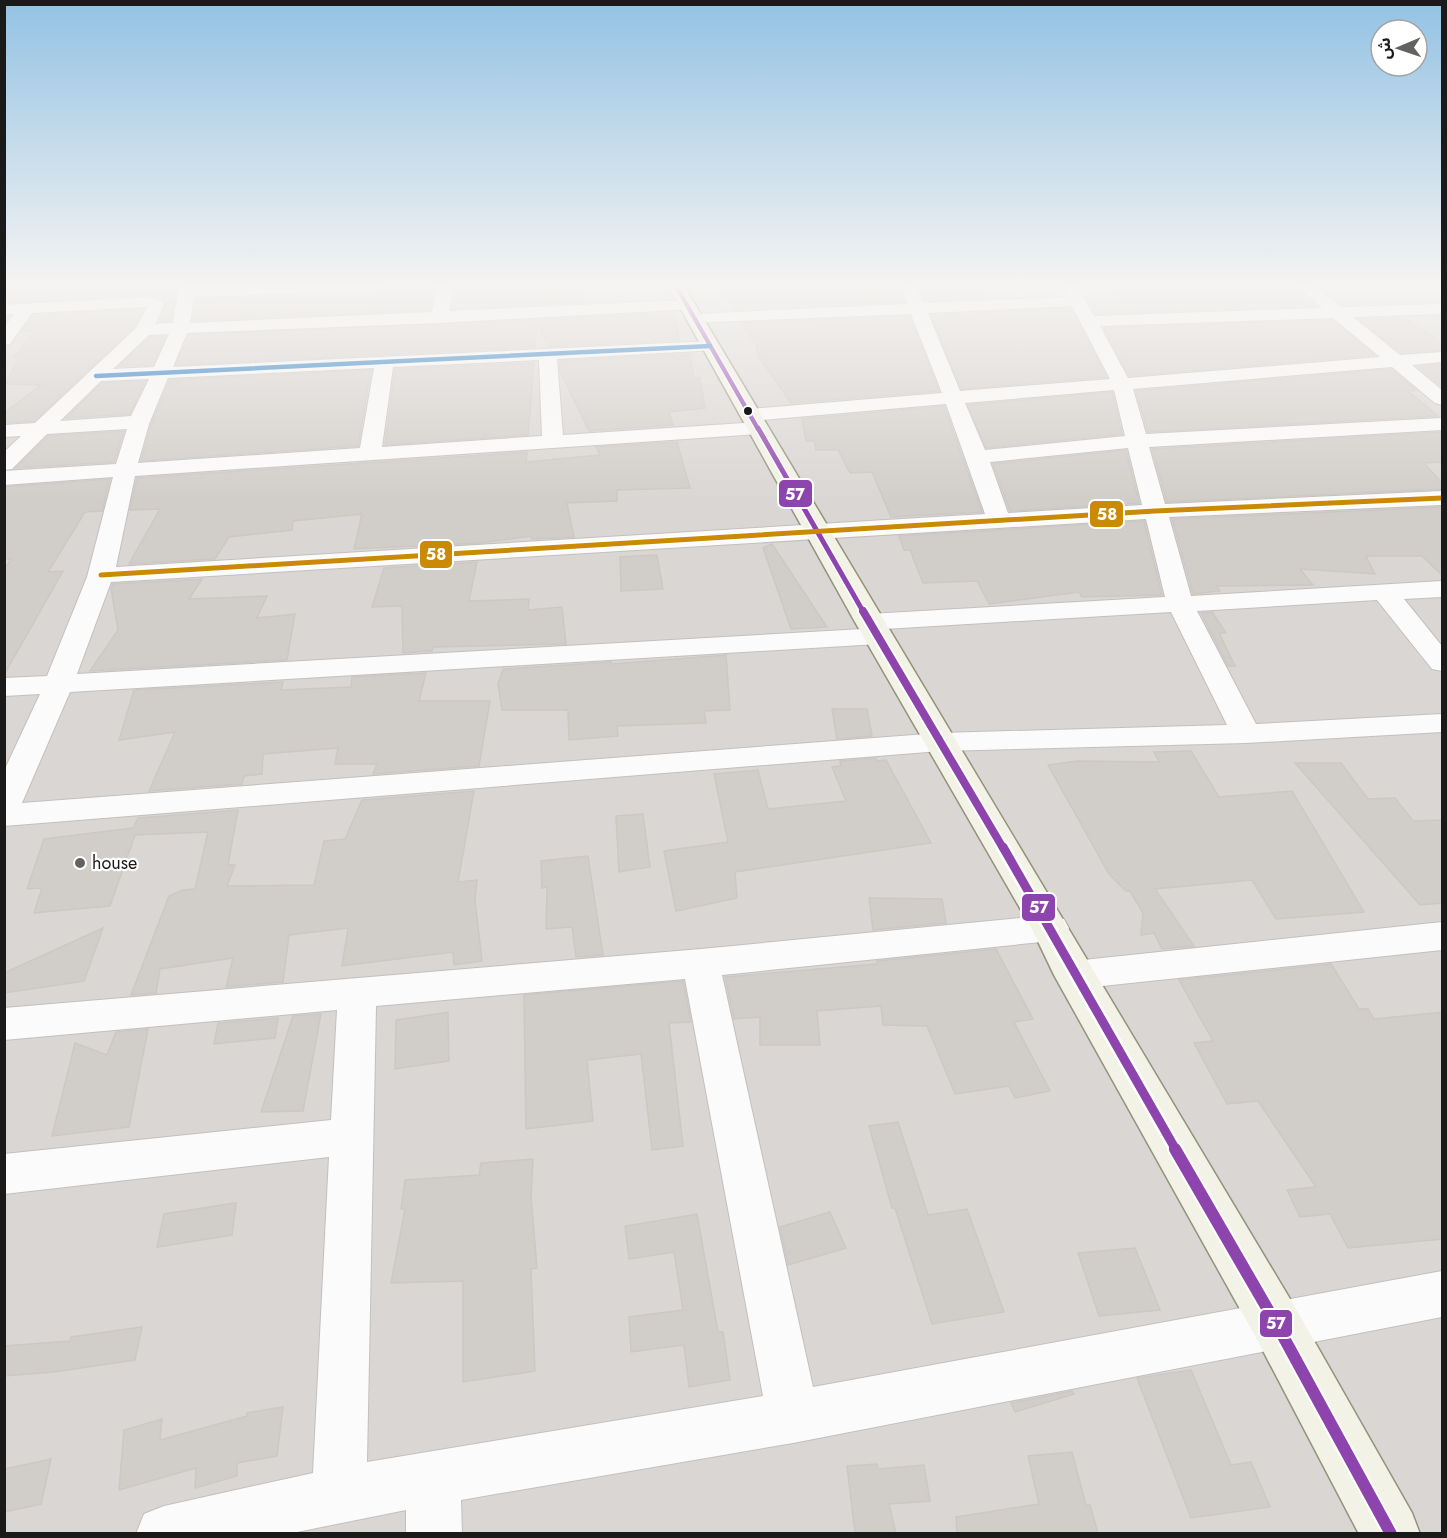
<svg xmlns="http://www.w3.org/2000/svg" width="1447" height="1538" font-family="Jost,'Noto Sans Arabic',sans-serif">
<rect width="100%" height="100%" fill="#eae7e2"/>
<path fill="#d9d6d4" d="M 5,286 L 1442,286 L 1442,1533 L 5,1533 Z"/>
<path fill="#d1cdc9" stroke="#cdc8c4" stroke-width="1.5" d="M 52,286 L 177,286 L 171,321 L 159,322 L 166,304 L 163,299 L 148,295 L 4,303 L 4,297 L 13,296 L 17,290 Z
M 514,286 L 516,291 L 583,287 L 587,302 L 452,309 L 455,287 Z
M 719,286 L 903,286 L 900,291 L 904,302 L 734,310 Z
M 918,286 L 965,286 L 980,298 L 925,301 Z
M 1242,286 L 1295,286 L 1316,306 L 1095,314 L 1090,304 L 1126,302 L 1115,294 L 1248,291 Z
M 434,288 L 430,310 L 193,321 L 196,299 L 354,298 L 356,294 L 377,293 L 382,290 Z
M 1071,308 L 1106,377 L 961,389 L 931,315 Z
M 143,309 L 134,327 L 34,421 L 4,423 L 4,413 L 41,385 L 5,384 L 20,357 L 14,357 L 34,331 L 22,331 L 33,315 Z
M 669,313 L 671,316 L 676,316 L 679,340 L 549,347 L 537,321 L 535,347 L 176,365 L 189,335 Z
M 909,316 L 939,391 L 791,403 L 759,357 L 755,343 L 742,323 Z
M 1404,318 L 1443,344 L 1443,350 L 1401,353 L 1359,319 Z
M 1332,320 L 1374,355 L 1129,376 L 1104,328 Z
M 165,336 L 153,365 L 119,366 L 150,337 Z
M 690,354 L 694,378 L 700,378 L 705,408 L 669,412 L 673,425 L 589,431 L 560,371 L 559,361 Z
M 534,363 L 528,435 L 385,445 L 395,369 Z
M 1442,364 L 1443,387 L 1418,367 Z
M 1391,369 L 1416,390 L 1408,391 L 1438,416 L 1148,432 L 1136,391 Z
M 371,370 L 358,446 L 141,461 L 151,425 L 170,380 Z
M 145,381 L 130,414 L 66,418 L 102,383 Z
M 1112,392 L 1122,434 L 986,448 L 968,405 Z
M 944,406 L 982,512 L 891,517 L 872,472 L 850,473 L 838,450 L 816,450 L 814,441 L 806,441 L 802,419 Z
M 124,431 L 114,462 L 16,468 L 48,436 Z
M 1443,432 L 1443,462 L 1424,463 L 1443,484 L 1443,489 L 1167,502 L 1152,449 Z
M 677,442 L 690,488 L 617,490 L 617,501 L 567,503 L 574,537 L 532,539 L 531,536 L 480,543 L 354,549 L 362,514 L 293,521 L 292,530 L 229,537 L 215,559 L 129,564 L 160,509 L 130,510 L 137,478 L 527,452 L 526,462 L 600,455 L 596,447 Z
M 1126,450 L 1139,503 L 1010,511 L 993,464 Z
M 110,479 L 102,511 L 85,512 L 48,572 L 63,571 L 4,675 L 4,570 L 11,559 L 4,559 L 4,487 Z
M 1443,507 L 1443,576 L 1422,556 L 1366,556 L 1375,574 L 1300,569 L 1313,585 L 1217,586 L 1220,591 L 1193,594 L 1172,519 Z
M 1144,521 L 1162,595 L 1082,597 L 1079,592 L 989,604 L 977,581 L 923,583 L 910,550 L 904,550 L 899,536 Z
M 772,544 L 827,627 L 791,629 L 763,548 Z
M 657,555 L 663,589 L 621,591 L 620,557 Z
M 477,562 L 469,601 L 529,599 L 528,610 L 562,607 L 566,644 L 433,647 L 432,651 L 403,653 L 402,606 L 372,607 L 384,568 Z
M 202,579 L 189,599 L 267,596 L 257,618 L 295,614 L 287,660 L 90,671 L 118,630 L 111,589 L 113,584 Z
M 1212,612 L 1226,633 L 1219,633 L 1235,666 L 1228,666 L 1201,613 Z
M 726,655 L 730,710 L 704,711 L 706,723 L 617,726 L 618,736 L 569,740 L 568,710 L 502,710 L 498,684 L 503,669 L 611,662 L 611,664 Z
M 426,673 L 419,701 L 490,701 L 479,766 L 373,774 L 377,764 L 335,764 L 338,748 L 263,754 L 262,774 L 244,776 L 242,784 L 149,791 L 175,732 L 119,740 L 134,690 L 283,682 L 281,690 L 351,687 L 352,677 Z
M 832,709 L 867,709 L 872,736 L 837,739 Z
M 1191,751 L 1219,797 L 1292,791 L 1364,912 L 1276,919 L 1252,880 L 1155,889 L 1194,946 L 1162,949 L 1154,933 L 1141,935 L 1143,913 L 1130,891 L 1126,891 L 1109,874 L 1048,765 L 1077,761 L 1159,762 L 1154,752 Z
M 876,758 L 877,761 L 886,760 L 931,843 L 735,872 L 737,898 L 676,911 L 664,851 L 728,842 L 714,774 L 758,770 L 768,809 L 846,801 L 832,767 L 841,766 L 840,761 Z
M 1295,763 L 1341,763 L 1368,799 L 1395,798 L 1413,821 L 1443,820 L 1443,903 L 1420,905 Z
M 474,791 L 458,882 L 477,880 L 475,900 L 482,961 L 454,965 L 453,952 L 342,966 L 348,928 L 289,935 L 283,982 L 226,987 L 233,958 L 160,969 L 156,993 L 131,995 L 169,896 L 183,890 L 195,889 L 208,832 L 135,835 L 110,906 L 34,913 L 42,888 L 27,889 L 44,839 L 133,828 L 138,818 L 238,810 L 228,865 L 235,865 L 227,886 L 314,885 L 324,841 L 345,839 L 362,800 Z
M 643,814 L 650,867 L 619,872 L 616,816 Z
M 588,856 L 603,955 L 576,957 L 572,927 L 546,929 L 547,887 L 542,888 L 541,861 Z
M 869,898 L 942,899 L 946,923 L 873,930 Z
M 103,928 L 84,981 L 4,993 L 4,973 Z
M 996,949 L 1033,1019 L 1014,1022 L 1050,1091 L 1015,1098 L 1009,1086 L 955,1094 L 927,1026 L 883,1025 L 881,1006 L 817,1011 L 820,1045 L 760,1045 L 760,1017 L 734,1019 L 725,977 L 877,964 L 877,961 Z
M 1331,964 L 1359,1009 L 1368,1009 L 1374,1019 L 1443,1012 L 1443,1239 L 1348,1248 L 1330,1214 L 1300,1217 L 1287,1190 L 1316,1187 L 1258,1101 L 1227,1104 L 1194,1043 L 1213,1041 L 1179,980 Z
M 683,981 L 691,1022 L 669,1023 L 683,1146 L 652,1150 L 641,1054 L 587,1060 L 593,1121 L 526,1129 L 524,995 Z
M 448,1012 L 449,1061 L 395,1069 L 396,1020 Z
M 321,1014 L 303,1111 L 261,1112 L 293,1016 Z
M 278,1018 L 275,1038 L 214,1044 L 218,1023 Z
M 148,1029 L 129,1127 L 52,1136 L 75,1043 L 107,1055 L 116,1032 Z
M 898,1122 L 928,1215 L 967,1209 L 1004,1312 L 932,1324 L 895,1208 L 892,1208 L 869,1126 Z
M 533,1159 L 531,1197 L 537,1268 L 531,1269 L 535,1371 L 463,1382 L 463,1281 L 391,1283 L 405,1209 L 401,1209 L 405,1180 L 479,1175 L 481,1163 Z
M 236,1203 L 232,1235 L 157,1247 L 164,1214 Z
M 830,1212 L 846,1248 L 788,1265 L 780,1227 Z
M 697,1214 L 718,1332 L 723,1332 L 730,1380 L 689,1387 L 684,1345 L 631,1352 L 629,1317 L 683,1310 L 674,1252 L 629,1259 L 625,1226 Z
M 1135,1248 L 1160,1310 L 1099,1316 L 1078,1253 Z
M 142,1327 L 135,1360 L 54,1372 L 4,1376 L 4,1346 L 70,1341 L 71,1337 Z
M 1191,1370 L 1231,1465 L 1251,1462 L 1270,1507 L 1191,1518 L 1137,1378 Z
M 1072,1391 L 1074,1394 L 1015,1412 L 1011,1403 Z
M 283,1407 L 277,1456 L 237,1463 L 237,1476 L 195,1488 L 196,1468 L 119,1490 L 124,1430 L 162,1419 L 160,1440 L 247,1416 L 247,1413 Z
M 1072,1452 L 1086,1505 L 1090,1505 L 1098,1533 L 957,1533 L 956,1517 L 1039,1504 L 1028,1456 Z
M 51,1459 L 41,1504 L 4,1512 L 4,1469 Z
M 877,1464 L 878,1469 L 924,1465 L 930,1501 L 889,1504 L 896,1533 L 855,1533 L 847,1466 Z"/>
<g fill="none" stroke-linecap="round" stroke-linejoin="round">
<defs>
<path id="street" d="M 179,286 L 385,286 L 377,291 L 194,297 L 190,323 L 432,312 L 437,286 L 453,286 L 449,311 L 688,300 L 696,305 L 694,309 L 439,323 L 187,333 L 173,367 L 710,341 L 719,346 L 716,350 L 557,359 L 563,435 L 759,422 L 766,424 L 769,428 L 766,432 L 759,434 L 135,476 L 116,567 L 985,514 L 946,404 L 750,421 L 743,419 L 740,415 L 743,411 L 750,409 L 942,393 L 911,314 L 690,323 L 687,319 L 690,315 L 696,314 L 907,304 L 902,290 L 906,286 L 916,287 L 924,303 L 1067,297 L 1062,286 L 1078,286 L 1094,316 L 1322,308 L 1297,286 L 1315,286 L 1341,307 L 1442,304 L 1442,314 L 1353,317 L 1400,355 L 1442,352 L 1442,362 L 1412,365 L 1442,390 L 1442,405 L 1435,403 L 1392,367 L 1133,389 L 1146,434 L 1442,418 L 1442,430 L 1149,447 L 1165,504 L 1442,491 L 1442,505 L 1169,517 L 1191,596 L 1442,581 L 1442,597 L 1404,599 L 1442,646 L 1442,671 L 1432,669 L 1377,600 L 1197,611 L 1256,724 L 1442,714 L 1442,732 L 1246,743 L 940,751 L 4,826 L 4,771 L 40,694 L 4,696 L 4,678 L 47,676 L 87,577 L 113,477 L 4,485 L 4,471 L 116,464 L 127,429 L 47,434 L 12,469 L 4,470 L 4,452 L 21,436 L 4,437 L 4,425 L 35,423 L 136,328 L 147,307 L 32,313 L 10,344 L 4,345 L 4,327 L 14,314 L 4,315 L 4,305 L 147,297 L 162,301 L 164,305 L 155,324 L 173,323 ZM 1072,306 L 1110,379 L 960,391 L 928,313 ZM 1333,318 L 1380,357 L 1128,378 L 1100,326 ZM 169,334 L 154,367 L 113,369 L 149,335 ZM 539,360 L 542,436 L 382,447 L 393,367 ZM 374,368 L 360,448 L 138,463 L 149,424 L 168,378 ZM 149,379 L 131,416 L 60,421 L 101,381 ZM 1114,390 L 1125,436 L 985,450 L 965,403 ZM 1128,448 L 1142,505 L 1008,513 L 990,462 ZM 1146,519 L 1165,597 L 869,614 L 860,616 L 856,622 L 863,629 L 77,674 L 111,582 ZM 1171,612 L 1227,725 L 940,733 L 22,803 L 70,692 L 878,644 L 888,642 L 892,636 L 884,629 Z
M 1051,915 L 1064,919 L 1069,928 L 1064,937 L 1051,941 L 722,975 L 813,1387 L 1442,1271 L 1442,1317 L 793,1443 L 461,1500 L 462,1534 L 406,1534 L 406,1510 L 287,1534 L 136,1534 L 144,1514 L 164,1506 L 313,1473 L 329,1157 L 4,1194 L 4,1154 L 331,1120 L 337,1010 L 4,1040 L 4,1008 L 701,949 ZM 685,979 L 763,1396 L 367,1462 L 376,1006 Z
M 1442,922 L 1442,950 L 1074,989 L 1061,985 L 1055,975 L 1061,965 L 1074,961 Z"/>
<path id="secondary" d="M 668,286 L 684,286 L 1296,1309 L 1412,1513 L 1420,1534 L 1359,1534 L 1260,1345 L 1054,975 L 1032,929 L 855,622 Z"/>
</defs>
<use href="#street" stroke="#c2c0be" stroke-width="2"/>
<use href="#secondary" stroke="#92937a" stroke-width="3"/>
<use href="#street" fill="#fcfbfb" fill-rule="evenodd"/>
<use href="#secondary" fill="#f2f2e7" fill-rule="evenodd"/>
<defs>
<path id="bus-1-far4" d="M 676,286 L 758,429"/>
<path id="bus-1-far3" d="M 758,428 L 864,613"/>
<path id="bus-1-far2" d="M 863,611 L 1003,848"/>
<path id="bus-1-far1" d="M 1003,847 L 1176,1150"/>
<path id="bus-1" d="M 1175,1149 L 1278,1327 L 1391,1534"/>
<path id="bus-2" d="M 96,376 L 710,346"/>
<path id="bus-3" d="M 101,575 L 1155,511 L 1442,498"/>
</defs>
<use href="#bus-1-far4" stroke="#fff" stroke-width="7"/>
<use href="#bus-1-far3" stroke="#fff" stroke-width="8"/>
<use href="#bus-1-far2" stroke="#fff" stroke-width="12"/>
<use href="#bus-1-far1" stroke="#fff" stroke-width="14"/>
<use href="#bus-1" stroke="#fff" stroke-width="16"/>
<use href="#bus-2" stroke="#fff" stroke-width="7"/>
<use href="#bus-3" stroke="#fff" stroke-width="8"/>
<use href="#bus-1-far4" stroke="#8e44ad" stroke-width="4.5"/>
<use href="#bus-1-far3" stroke="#8e44ad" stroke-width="5"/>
<use href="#bus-1-far2" stroke="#8e44ad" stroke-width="8"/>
<use href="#bus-1-far1" stroke="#8e44ad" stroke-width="9"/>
<use href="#bus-1" stroke="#8e44ad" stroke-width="12"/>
<use href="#bus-2" stroke="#0065bd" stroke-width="4.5"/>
<use href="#bus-3" stroke="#cb8a05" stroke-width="5"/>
</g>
<linearGradient id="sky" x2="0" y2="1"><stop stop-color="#93c2e4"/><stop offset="0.57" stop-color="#f6f4f2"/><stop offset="1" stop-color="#f6f4f2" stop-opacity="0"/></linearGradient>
<rect width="1447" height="501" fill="url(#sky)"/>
<circle fill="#1a1a1a" stroke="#fff" stroke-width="2" cx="748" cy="411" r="5"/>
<circle fill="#636260" stroke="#fff" stroke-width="2" cx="80" cy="863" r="6"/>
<g text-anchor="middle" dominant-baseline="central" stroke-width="4.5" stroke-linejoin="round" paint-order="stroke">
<g font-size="18" fill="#1a1a1a" stroke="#fff" text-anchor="start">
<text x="92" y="863">house</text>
</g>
</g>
<g stroke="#fff" stroke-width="2">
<rect x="778" y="479" width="35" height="29" rx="6" fill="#8e44ad"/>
<rect x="1089" y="500" width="35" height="28" rx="6" fill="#cb8a05"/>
<rect x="419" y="540" width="34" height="29" rx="6" fill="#cb8a05"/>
<rect x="1021" y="893" width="35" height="29" rx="6" fill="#8e44ad"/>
<rect x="1259" y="1309" width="34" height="29" rx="6" fill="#8e44ad"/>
</g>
<g font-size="16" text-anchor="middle" font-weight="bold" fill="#fff">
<text x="795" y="500">57</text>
<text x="1107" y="520">58</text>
<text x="436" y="560">58</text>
<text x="1039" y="913">57</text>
<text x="1276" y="1329">57</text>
</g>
<rect width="1447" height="1538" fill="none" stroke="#1a1a1a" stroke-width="12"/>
<g transform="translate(1399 48) rotate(268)"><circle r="28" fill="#ffffff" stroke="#a3a3a3" stroke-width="1.5"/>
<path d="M0-4.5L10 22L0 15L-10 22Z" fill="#636260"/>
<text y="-9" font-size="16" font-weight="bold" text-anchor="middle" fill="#1a1a1a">ش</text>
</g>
</svg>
